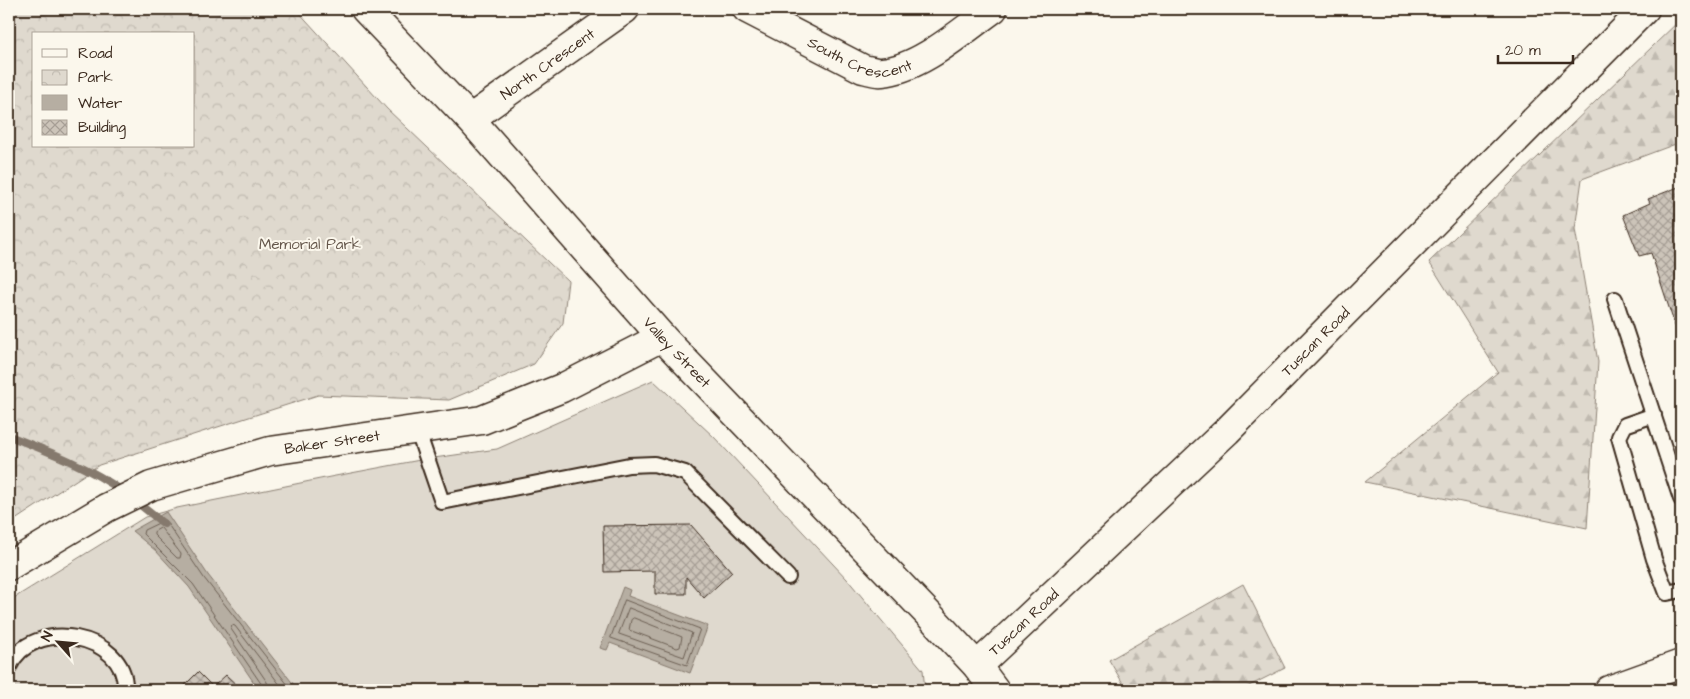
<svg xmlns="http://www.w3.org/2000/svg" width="1690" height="699" font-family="'Architects Daughter',sans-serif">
<defs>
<pattern id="forest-firs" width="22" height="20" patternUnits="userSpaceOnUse" patternTransform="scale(1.25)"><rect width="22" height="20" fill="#dfd9ce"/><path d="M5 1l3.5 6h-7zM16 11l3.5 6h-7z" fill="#c0bab0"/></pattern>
<pattern id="park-crowns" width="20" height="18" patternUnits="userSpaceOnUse" patternTransform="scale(1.25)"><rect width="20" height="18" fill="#dfd9ce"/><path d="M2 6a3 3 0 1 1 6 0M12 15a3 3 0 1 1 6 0" fill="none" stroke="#c0bab0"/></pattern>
<pattern id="building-cross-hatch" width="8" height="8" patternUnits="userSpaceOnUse" patternTransform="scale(1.25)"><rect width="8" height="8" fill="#ccc4b9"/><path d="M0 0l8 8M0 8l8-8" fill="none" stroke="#a79f96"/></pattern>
</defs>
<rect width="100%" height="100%" fill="#fbf7ec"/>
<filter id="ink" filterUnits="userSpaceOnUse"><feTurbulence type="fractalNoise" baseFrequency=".02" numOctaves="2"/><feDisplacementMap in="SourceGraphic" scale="10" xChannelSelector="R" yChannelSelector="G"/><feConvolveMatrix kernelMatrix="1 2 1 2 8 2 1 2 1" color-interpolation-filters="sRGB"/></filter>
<g filter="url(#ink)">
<path fill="#dfd9ce" stroke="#8d8276" d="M 653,380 L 714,437 L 847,579 L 923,670 L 925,690 L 9,690 L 9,601 L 145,517 L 177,508 L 330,477 L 420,460 L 497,449 Z"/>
<path fill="url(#forest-firs)" stroke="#8d8276" d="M 1681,19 L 1681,142 L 1582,179 L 1575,229 L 1598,362 L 1587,528 L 1365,482 L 1498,372 L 1429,262 Z
M 1243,584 L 1285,668 L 1241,690 L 1127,690 L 1109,660 Z"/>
<path fill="url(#park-crowns)" stroke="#8d8276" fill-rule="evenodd" d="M 9,9 L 296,9 L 387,109 L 568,281 L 563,323 L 534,364 L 449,400 L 318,395 L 99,465 L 9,524 ZM 34,34 L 194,34 L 194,146 L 34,146 Z"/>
<path fill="#b6aea2" stroke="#85796d" d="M 166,512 L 208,575 L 298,690 L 259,690 L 189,587 L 156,551 L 132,531 Z
M 623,587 L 630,590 L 628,596 L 708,626 L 690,673 L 610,643 L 607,650 L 600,648 Z"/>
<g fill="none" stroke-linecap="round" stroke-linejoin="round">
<path stroke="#6c5f53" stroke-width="1" d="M 161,528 L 181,554 L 180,558 L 177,558 L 154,535 L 154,532 Z
M 625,600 L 700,629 L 687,665 L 611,638 Z
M 629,608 L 692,633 L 684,657 L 619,634 Z
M 634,618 L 682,637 L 680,647 L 677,648 L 629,630 L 631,620 Z
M 263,690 L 262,685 L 193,584 L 143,534 L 144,530 L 165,520 L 204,578 L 292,690
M 269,690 L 267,682 L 231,629 L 232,625 L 235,626 L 284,690"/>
<path stroke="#85796d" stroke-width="8" d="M 9,436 C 50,452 89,467 125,493
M 134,500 L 164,524"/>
</g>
<path fill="url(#building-cross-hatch)" stroke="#3b2a1e" d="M 1681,186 L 1681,344 L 1651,253 L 1639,256 L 1623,215 L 1650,203 L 1648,199 Z
M 691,525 L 732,572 L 704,598 L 686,577 L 686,594 L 655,594 L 655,571 L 604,572 L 603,526 Z
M 198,672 L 213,687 L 226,675 L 242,690 L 180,690 Z"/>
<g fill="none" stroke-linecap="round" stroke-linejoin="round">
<defs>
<path id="lane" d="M 1615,299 L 1681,499
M 1654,415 L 1625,425 L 1619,437 L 1654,559 L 1667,593 L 1681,590
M 417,429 L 442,502 L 629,465 L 654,464 L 685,473 L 788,577
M 9,667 C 31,616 128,633 125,690"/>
<g id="street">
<path id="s1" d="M 747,9 L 863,69 C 869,70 876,73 882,72 C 920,69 963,30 993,9"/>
<path id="s2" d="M 470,119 L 625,9"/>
<path id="s3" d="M 977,666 L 1227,431 L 1645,9"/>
<path d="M 1609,690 L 1681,664"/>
</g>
<g id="secondary">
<path id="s4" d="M 365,9 L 470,119 L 662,337 L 934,620 L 977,666 L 995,690"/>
<path id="s5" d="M 9,566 L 106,508 L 151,486 L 270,451 L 482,420 L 562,388 L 662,337"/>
</g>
</defs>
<use href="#lane" stroke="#3b2a1e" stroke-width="18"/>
<use href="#street" stroke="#3b2a1e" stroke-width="31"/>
<use href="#secondary" stroke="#3b2a1e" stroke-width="31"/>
<use href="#lane" stroke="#fbf7ec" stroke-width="14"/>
<use href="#street" stroke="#fbf7ec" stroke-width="28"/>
<use href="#secondary" stroke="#fbf7ec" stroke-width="28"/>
</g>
</g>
<g text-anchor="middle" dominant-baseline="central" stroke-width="4" stroke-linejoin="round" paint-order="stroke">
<g font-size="15" fill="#3b2a1e" stroke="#fbf7ec">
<text stroke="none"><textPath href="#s1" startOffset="125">South Crescent</textPath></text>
<text stroke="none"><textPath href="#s2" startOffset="95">North Crescent</textPath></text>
<text stroke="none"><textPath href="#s3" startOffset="469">Tuscan Road</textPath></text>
<text stroke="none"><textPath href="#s4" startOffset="464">Valley Street</textPath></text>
<text stroke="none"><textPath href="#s5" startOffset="350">Baker Street</textPath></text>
<text stroke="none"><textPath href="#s3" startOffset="64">Tuscan Road</textPath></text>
</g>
<g font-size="15" fill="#64564a" stroke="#fbf7ec">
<text x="310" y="244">Memorial Park</text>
</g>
</g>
<rect width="1690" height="699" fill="none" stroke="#fbf7ec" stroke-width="30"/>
<rect x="15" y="15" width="1660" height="669" fill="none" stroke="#3b2a1e" stroke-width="2" filter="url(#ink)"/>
<rect x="32" y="32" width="162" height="115" fill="#fbf7ec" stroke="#aea59a"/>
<rect x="42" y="49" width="25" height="8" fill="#fbf7ec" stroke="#aea59a"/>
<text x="78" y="58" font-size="15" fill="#3b2a1e">Road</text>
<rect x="42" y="70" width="25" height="15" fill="url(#park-crowns)" stroke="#aea59a"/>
<text x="78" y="82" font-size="15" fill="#3b2a1e">Park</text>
<rect x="42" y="95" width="25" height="15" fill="#b6aea2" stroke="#aea59a"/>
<text x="78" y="108" font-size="15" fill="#3b2a1e">Water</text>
<rect x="42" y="120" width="25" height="15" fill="url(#building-cross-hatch)" stroke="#aea59a"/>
<text x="78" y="132" font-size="15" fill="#3b2a1e">Building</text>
<g transform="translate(58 642) rotate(297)" stroke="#fbf7ec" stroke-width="4" paint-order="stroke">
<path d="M0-4L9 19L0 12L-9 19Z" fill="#3b2a1e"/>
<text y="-8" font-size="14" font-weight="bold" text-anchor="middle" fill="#3b2a1e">N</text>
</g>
<path d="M1498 55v8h75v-8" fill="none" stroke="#3b2a1e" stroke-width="2.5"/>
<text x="1505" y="55" font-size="15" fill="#3b2a1e" stroke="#fbf7ec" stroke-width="4" paint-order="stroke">20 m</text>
</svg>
